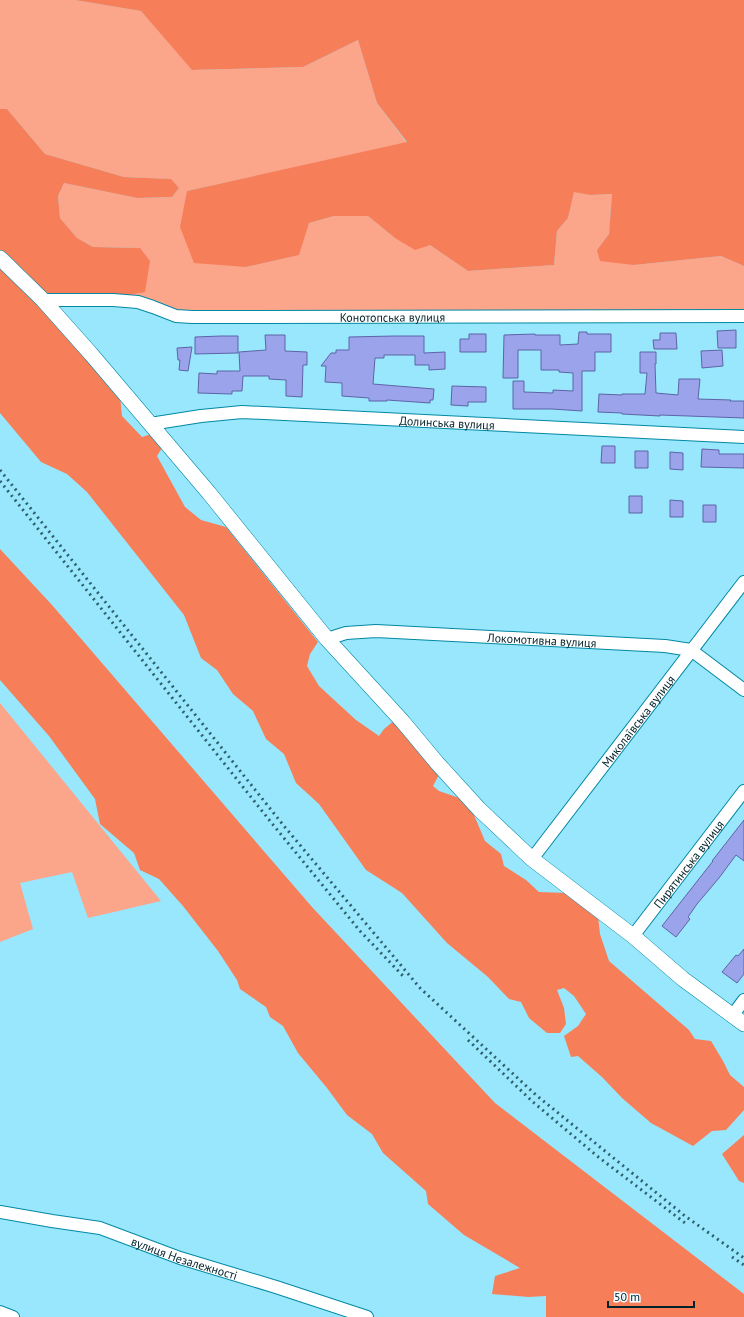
<svg xmlns="http://www.w3.org/2000/svg" width="744" height="1317" font-family="'PT Sans',sans-serif">
<rect width="100%" height="100%" fill="#98e7fd"/>
<path fill="#fba58b" d="M 0,0 L 75,0 L 141,11 L 193,70 L 303,67 L 358,40 L 377,103 L 407,143 L 187,191 L 246,267 L 298,255 L 309,223 L 334,216 L 368,216 L 395,238 L 430,245 L 468,271 L 554,265 L 557,231 L 568,218 L 574,191 L 590,195 L 612,194 L 609,234 L 597,250 L 634,265 L 721,256 L 744,266 L 744,311 L 180,313 L 123,296 L 140,248 L 93,247 L 77,238 L 60,218 L 58,196 L 64,183 L 137,198 L 172,197 L 179,188 L 170,179 L 124,177 L 45,154 L 7,109 L 0,109 Z
M 0,703 L 161,901 L 88,918 L 72,872 L 20,883 L 33,929 L 0,942 Z"/>
<path fill="#f67e59" d="M 75,0 L 744,0 L 744,266 L 721,256 L 634,265 L 600,261 L 597,250 L 609,234 L 612,194 L 590,195 L 574,192 L 568,218 L 557,231 L 554,265 L 468,271 L 430,245 L 415,250 L 395,238 L 368,216 L 334,216 L 309,223 L 299,255 L 246,267 L 194,263 L 180,227 L 187,191 L 407,142 L 377,103 L 358,40 L 303,67 L 192,70 L 141,11 Z
M 0,109 L 7,109 L 45,154 L 124,177 L 171,179 L 179,188 L 172,197 L 137,198 L 64,183 L 58,196 L 60,218 L 77,238 L 93,247 L 140,248 L 150,261 L 145,292 L 123,296 L 44,296 L 0,250 Z
M 0,262 L 120,395 L 122,416 L 142,437 L 151,434 L 162,448 L 157,456 L 185,507 L 201,520 L 226,527 L 318,642 L 310,654 L 307,666 L 319,686 L 356,720 L 379,736 L 384,729 L 395,720 L 441,771 L 433,786 L 439,791 L 468,801 L 485,841 L 501,854 L 504,866 L 526,880 L 539,892 L 566,893 L 598,916 L 600,934 L 609,961 L 689,1030 L 695,1039 L 711,1041 L 723,1061 L 730,1075 L 744,1087 L 744,1110 L 726,1130 L 712,1131 L 693,1146 L 651,1123 L 622,1098 L 602,1077 L 578,1056 L 571,1057 L 564,1036 L 578,1026 L 586,1014 L 574,996 L 564,988 L 557,990 L 564,1008 L 566,1024 L 560,1033 L 547,1033 L 529,1018 L 521,1002 L 509,999 L 488,977 L 447,943 L 402,893 L 366,870 L 319,804 L 296,783 L 284,754 L 266,739 L 253,711 L 233,694 L 217,670 L 201,658 L 184,615 L 87,492 L 67,474 L 41,462 L 0,413 Z
M 0,549 L 52,605 L 312,907 L 495,1103 L 744,1294 L 744,1317 L 546,1317 L 546,1296 L 529,1297 L 492,1294 L 495,1276 L 520,1268 L 464,1235 L 428,1204 L 426,1191 L 383,1153 L 372,1134 L 347,1115 L 327,1088 L 298,1053 L 283,1026 L 270,1017 L 266,1007 L 240,989 L 237,980 L 218,951 L 183,906 L 159,879 L 140,870 L 134,853 L 100,824 L 95,799 L 49,736 L 0,680 Z
M 744,1135 L 744,1183 L 739,1181 L 722,1154 Z"/>
<path fill="#9ba4eb" stroke="#5d64a6" d="M 736,330 L 736,348 L 718,348 L 717,331 Z
M 579,332 L 587,332 L 587,334 L 611,334 L 611,352 L 595,352 L 595,371 L 582,371 L 582,411 L 552,409 L 513,409 L 513,381 L 524,381 L 524,392 L 553,393 L 553,390 L 573,391 L 573,373 L 559,372 L 559,370 L 541,370 L 541,350 L 518,350 L 518,378 L 503,378 L 504,335 L 535,334 L 535,335 L 560,335 L 560,345 L 578,344 Z
M 660,333 L 676,333 L 677,349 L 654,349 L 653,340 L 660,340 Z
M 469,334 L 486,334 L 486,352 L 460,352 L 460,339 L 469,339 Z
M 265,335 L 285,335 L 285,351 L 307,352 L 307,365 L 303,365 L 302,397 L 286,396 L 286,380 L 269,379 L 269,376 L 243,376 L 242,391 L 232,391 L 232,394 L 198,393 L 199,373 L 217,374 L 217,371 L 240,371 L 239,352 L 266,350 Z
M 221,336 L 238,336 L 238,353 L 195,354 L 195,337 Z
M 394,336 L 424,336 L 424,353 L 445,352 L 445,369 L 429,370 L 429,365 L 415,365 L 415,355 L 384,355 L 384,358 L 375,358 L 373,384 L 434,389 L 433,400 L 430,400 L 430,403 L 387,400 L 387,401 L 369,401 L 369,398 L 342,396 L 342,383 L 325,382 L 326,366 L 321,366 L 331,353 L 336,353 L 336,350 L 349,350 L 349,337 Z
M 192,347 L 188,371 L 179,370 L 180,360 L 178,360 L 177,348 Z
M 722,350 L 723,366 L 702,368 L 701,351 Z
M 640,352 L 656,352 L 656,364 L 655,364 L 656,393 L 678,395 L 679,379 L 700,379 L 698,399 L 731,400 L 730,401 L 744,401 L 744,418 L 660,415 L 660,416 L 622,414 L 622,413 L 598,412 L 599,394 L 622,395 L 622,394 L 645,394 L 647,373 L 640,373 Z
M 452,386 L 486,387 L 486,402 L 468,402 L 468,406 L 451,405 Z
M 602,446 L 615,446 L 615,463 L 601,463 Z
M 702,449 L 719,450 L 719,454 L 744,454 L 744,468 L 701,467 Z
M 635,451 L 648,451 L 648,468 L 635,468 Z
M 670,452 L 683,453 L 683,470 L 670,469 Z
M 629,496 L 642,496 L 642,513 L 629,513 Z
M 670,500 L 683,501 L 683,517 L 670,517 Z
M 703,505 L 716,505 L 716,522 L 703,522 Z
M 744,820 L 744,861 L 736,855 L 719,878 L 697,904 L 688,917 L 690,919 L 676,937 L 662,926 L 713,861 L 712,861 Z
M 744,949 L 744,974 L 737,983 L 722,972 L 736,955 L 738,956 Z"/>
<g fill="none" stroke-linecap="round" stroke-linejoin="round">
<defs>
<g id="minor">
<path id="s1" d="M 43,300 L 113,300 L 138,302 L 153,307 L 176,316 L 192,317 L 744,316"/>
<path id="s2" d="M 150,424 L 201,416 L 242,412 L 744,437"/>
<path id="s3" d="M 327,639 L 346,633 L 376,631 L 665,646 L 691,650 L 744,690"/>
<path id="s4" d="M 532,859 L 744,582"/>
<path id="s5" d="M 633,936 L 744,791"/>
<path d="M 732,1016 L 744,1000"/>
<path id="s6" d="M 0,1212 L 52,1221 L 100,1228 L 180,1258 L 276,1287 L 367,1317"/>
<path d="M 0,1312 L 13,1317"/>
</g>
<path id="tertiary" d="M 0,258 L 43,300 L 91,354 L 209,493 L 327,639 L 403,722 L 438,764 L 479,809 L 532,859 L 633,936 L 683,979 L 744,1024"/>
</defs>
<use href="#minor" stroke="#0288a3" stroke-width="14"/>
<use href="#tertiary" stroke="#0288a3" stroke-width="16"/>
<use href="#minor" stroke="#fff" stroke-width="12"/>
<use href="#tertiary" stroke="#fff" stroke-width="15"/>
<path stroke="#30606d" stroke-width="3" stroke-dasharray="2 4" stroke-linecap="butt" d="M 0,470 L 284,826 L 420,988 L 536,1095 L 685,1216 L 744,1258
M 0,481 L 270,821 L 360,931 L 404,977
M 468,1040 L 533,1102 L 597,1156 L 685,1223
M 732,1257 L 744,1265"/>
</g>
<g text-anchor="middle" dominant-baseline="central" stroke-width="3" stroke-linejoin="round" paint-order="stroke">
<g font-size="12" fill="#00222b" stroke="#f3fcfe">
<text stroke="none"><textPath href="#s1" startOffset="352">Конотопська вулиця</textPath></text>
<text stroke="none"><textPath href="#s2" startOffset="298">Долинська вулиця</textPath></text>
<text stroke="none"><textPath href="#s3" startOffset="216">Локомотивна вулиця</textPath></text>
<text stroke="none"><textPath href="#s4" startOffset="174">Миколаївська вулиця</textPath></text>
<text stroke="none"><textPath href="#s5" startOffset="91">Пирятинська вулиця</textPath></text>
<text stroke="none"><textPath href="#s6" startOffset="191">вулиця Незалежності</textPath></text>
</g>
</g>
<path d="M608 1301v6h86v-6" fill="none" stroke="#00222b" stroke-width="2"/>
<text x="614" y="1301" font-size="12" fill="#00222b" stroke="#f3fcfe" stroke-width="3" paint-order="stroke">50 m</text>
</svg>
